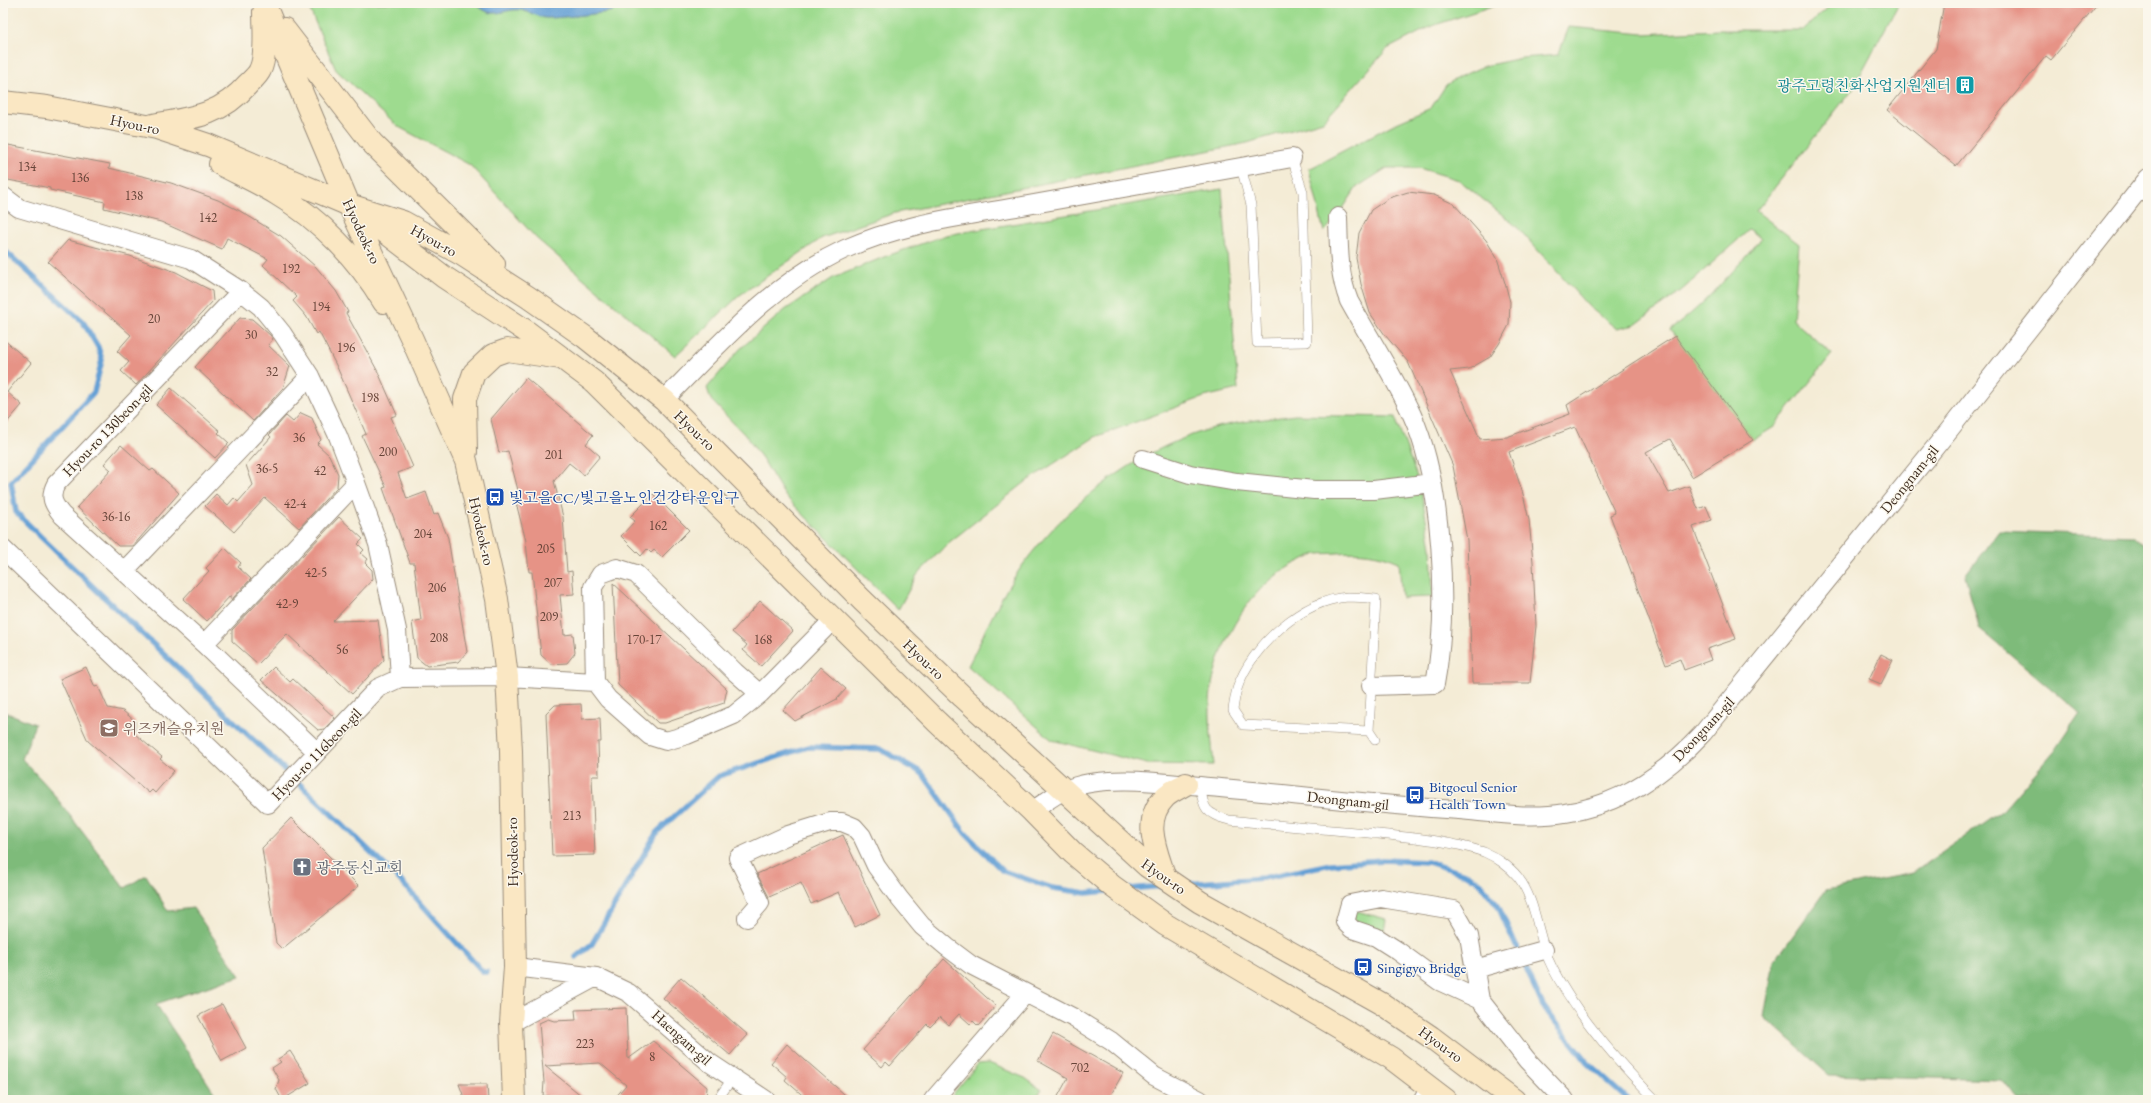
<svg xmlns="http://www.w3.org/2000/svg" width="2151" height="1103" font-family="'EB Garamond','Noto Serif KR',serif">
<rect width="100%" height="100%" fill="#fbf7ec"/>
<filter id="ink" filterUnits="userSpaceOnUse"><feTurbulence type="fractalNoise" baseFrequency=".025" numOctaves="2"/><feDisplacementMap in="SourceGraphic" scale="8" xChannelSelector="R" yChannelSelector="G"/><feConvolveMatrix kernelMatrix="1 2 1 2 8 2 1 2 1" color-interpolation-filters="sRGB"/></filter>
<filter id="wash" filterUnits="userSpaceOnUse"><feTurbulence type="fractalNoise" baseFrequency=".012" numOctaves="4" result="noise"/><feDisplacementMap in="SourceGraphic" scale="16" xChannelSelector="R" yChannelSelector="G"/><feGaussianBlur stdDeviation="0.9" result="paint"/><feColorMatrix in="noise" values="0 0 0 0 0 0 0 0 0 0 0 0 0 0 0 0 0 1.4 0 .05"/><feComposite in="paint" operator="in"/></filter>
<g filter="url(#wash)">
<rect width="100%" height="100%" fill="#f4ecd6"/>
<path fill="#9edb8f" stroke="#6c8256" d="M 307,3 L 1501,3 L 1432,26 L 1387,49 L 1323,121 L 1247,143 L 895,213 L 822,238 L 740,295 L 675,356 L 536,238 L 470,165 L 397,126 L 336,70 Z
M 1833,3 L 1899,3 L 1852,90 L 1756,211 L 1799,244 L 1793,320 L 1832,354 L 1774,427 L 1753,440 L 1670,330 C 1705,305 1733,271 1761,239 L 1750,229 L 1682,290 L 1635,325 L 1617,329 L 1589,307 L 1516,226 L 1459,180 L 1419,168 L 1387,168 L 1357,187 L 1338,216 L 1324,232 L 1309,169 L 1392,125 L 1431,108 L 1446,85 L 1459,77 L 1484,66 L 1522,58 L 1558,55 L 1569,27 L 1643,34 L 1718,30 L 1803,30 Z
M 1222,189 L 1238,389 L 1204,397 L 1095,437 L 1027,481 L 947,544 L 917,575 L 898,610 L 785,496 L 762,458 L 745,435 L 711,400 L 707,388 L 740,349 L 785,310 L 833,278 L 884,257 L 946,235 Z
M 1295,415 L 1395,417 L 1420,485 L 1431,547 L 1433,597 L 1402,598 L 1399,562 C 1379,553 1358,551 1337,553 C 1329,554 1320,553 1313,555 C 1307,557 1301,561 1296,563 C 1254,584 1227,628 1215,672 C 1206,702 1211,734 1214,765 L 1147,764 L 1052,740 L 968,666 C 980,643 990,618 1003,596 C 1045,520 1130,451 1214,428 C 1240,421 1269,419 1295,415 Z
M 1353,910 L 1386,919 L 1384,932 L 1355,922 Z
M 989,1063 L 1025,1078 L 1042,1090 L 1034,1100 L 948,1100 L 978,1064 Z"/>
<path fill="#7ebb7a" stroke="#5c724c" d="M 1999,531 L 2134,536 L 2148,549 L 2148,1100 L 2018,1100 L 2002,1080 L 1829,1075 L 1764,1017 L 1774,962 L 1826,890 L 1913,873 L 2003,810 L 2055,750 L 2080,713 L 1979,628 L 1965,575 Z
M 3,711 L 35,724 L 22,759 L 49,788 L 125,888 L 146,875 L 168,911 L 193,908 L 240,976 L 156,1004 L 219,1100 L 3,1100 Z"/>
<path fill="#65a0d5" stroke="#50657a" d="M 475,3 L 617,3 L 613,11 C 607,13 551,19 545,18 C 537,16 529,12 521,10 C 502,8 494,22 475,3 Z"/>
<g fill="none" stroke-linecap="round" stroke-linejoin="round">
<path stroke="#65a0d5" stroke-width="5.5" d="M 3,249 L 83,322 L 98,347 L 102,360 L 94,392 L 11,482 L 16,512 L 41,537 L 397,877 L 483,972 L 487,972
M 1187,884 L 1263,878 L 1331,864 L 1382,860 L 1428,862 L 1468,875 L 1480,883 L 1498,906 L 1543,1006 L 1587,1062 L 1629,1100
M 1129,889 L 1164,886
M 576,957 L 592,944 L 657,832 L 719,776 L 808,747 L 880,749 L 922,773 L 965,833 L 1003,871 L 1052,888 L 1086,893 L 1108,891"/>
</g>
<g id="blocks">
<path fill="#e69386" d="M 1944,3 L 2098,3 L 2051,60 L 2046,56 L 1956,166 L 1887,110 L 1936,49 Z
M 3,144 L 110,164 L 109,168 L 171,183 L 218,200 L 240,211 L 281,236 L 316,267 L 336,291 L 348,312 L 346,313 L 378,372 L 397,415 L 391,417 L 413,467 L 398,473 L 407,499 L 426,492 L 434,515 L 438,513 L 448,538 L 467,652 L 458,662 L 427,666 L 417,658 L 412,622 L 421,620 L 414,563 L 410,563 L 383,488 L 386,487 L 362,436 L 366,434 L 337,367 L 319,332 L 316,334 L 306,316 L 293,301 L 297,297 L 263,265 L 268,259 L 227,238 L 222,249 L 161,222 L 104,208 L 105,202 L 50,190 L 50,188 L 3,179 Z
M 1408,192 L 1434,195 L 1454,204 L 1486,240 L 1497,258 L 1505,283 L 1510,302 L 1509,325 L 1499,344 L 1490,357 L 1469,369 L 1450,371 L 1480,439 L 1507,437 L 1570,414 L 1567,405 L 1675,336 L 1753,440 L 1692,477 L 1670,439 L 1646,452 L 1669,493 L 1689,486 L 1698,509 L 1706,506 L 1712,520 L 1693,527 L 1736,639 L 1707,649 L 1711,660 L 1684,670 L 1680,659 L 1666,665 L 1610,515 L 1615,513 L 1575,427 L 1509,452 L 1523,494 L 1529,520 L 1533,562 L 1536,626 L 1530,683 L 1472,683 L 1467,540 L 1453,466 L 1408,362 L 1385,335 L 1370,313 L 1361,284 L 1356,258 L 1359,233 L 1371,210 L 1389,198 Z
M 68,240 L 130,256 L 176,272 L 212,291 L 213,301 L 136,385 L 121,371 L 129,362 L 117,351 L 131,335 L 48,262 Z
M 240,318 L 252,319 L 271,336 L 273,339 L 268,345 L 290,366 L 283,388 L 253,421 L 195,367 Z
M 3,339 L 31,363 L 7,392 L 22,405 L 3,427 Z
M 526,378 L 593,435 L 586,444 L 600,456 L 584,475 L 569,463 L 554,481 L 563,517 L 567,572 L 572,571 L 574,594 L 560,595 L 564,635 L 573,634 L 575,653 L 567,663 L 551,664 L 541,655 L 532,572 L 529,572 L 526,541 L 515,499 L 520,498 L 508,451 L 499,453 L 491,419 Z
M 171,388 L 220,431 L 218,433 L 229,443 L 215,458 L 156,405 Z
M 301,413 L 312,418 L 321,440 L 317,444 L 329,455 L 338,474 L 337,487 L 299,528 L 265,498 L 234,532 L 205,506 L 216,494 L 228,505 L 234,498 L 238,502 L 253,485 L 246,465 L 271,437 L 269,435 L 286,416 L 293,422 Z
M 121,445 L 150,471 L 153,469 L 179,493 L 133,546 L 118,546 L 77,507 L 111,470 L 104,464 Z
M 653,494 L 689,530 L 662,557 L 654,550 L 651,553 L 647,549 L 641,556 L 621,536 L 635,521 L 630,517 Z
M 339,517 L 363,539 L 358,544 L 364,550 L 361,553 L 368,559 L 365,563 L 372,570 L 373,579 L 333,621 L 378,620 L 384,660 L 352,694 L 287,634 L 258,664 L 232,641 L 232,630 Z
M 225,548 L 241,563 L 238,567 L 251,579 L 231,600 L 231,595 L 207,621 L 183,599 L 209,571 L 206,568 Z
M 613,583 L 727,689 L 724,703 L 665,723 L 658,723 L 618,685 Z
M 760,601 L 793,631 L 761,666 L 743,650 L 747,645 L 732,632 Z
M 1881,654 L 1893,660 L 1881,684 L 1869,679 Z
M 86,667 L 95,687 L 98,686 L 108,708 L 123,711 L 135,721 L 135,734 L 162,757 L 160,759 L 174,771 L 155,793 L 152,790 L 149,793 L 88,741 L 60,679 Z
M 274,667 L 290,682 L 293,679 L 335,718 L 324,729 L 318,730 L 261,680 Z
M 821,667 L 846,689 L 837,699 L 795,721 L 783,710 Z
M 581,704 L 582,719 L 600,718 L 601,742 L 598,742 L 599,776 L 592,776 L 595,855 L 552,856 L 546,714 L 555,705 Z
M 291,818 L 359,886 L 282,949 L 276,943 L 262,848 Z
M 843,835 L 880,915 L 855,927 L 839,892 L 811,904 L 801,883 L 769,897 L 757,874 Z
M 944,959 L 996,1006 L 978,1026 L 973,1021 L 970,1024 L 959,1014 L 949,1025 L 940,1017 L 930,1027 L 927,1024 L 890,1066 L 886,1062 L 882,1067 L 863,1050 Z
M 681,977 L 748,1035 L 730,1055 L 663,998 Z
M 222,1004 L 246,1048 L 222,1061 L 198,1016 Z
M 626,1008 L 628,1059 L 653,1041 L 707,1087 L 706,1100 L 613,1100 L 626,1085 L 600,1063 L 545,1066 L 587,1100 L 558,1100 L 554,1096 L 543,1096 L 544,1082 L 539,1023 L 548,1019 L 554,1021 L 576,1020 L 575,1010 Z
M 1053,1034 L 1123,1073 L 1108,1100 L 1056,1100 L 1068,1078 L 1038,1061 Z
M 787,1044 L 798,1054 L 851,1100 L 808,1100 L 785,1080 L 787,1077 L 771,1063 Z
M 290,1051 L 310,1083 L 282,1100 L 276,1089 L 279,1080 L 272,1068 L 281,1062 L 278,1059 Z
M 459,1084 L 487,1084 L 488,1100 L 465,1100 Z"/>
</g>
</g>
<g filter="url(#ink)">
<use href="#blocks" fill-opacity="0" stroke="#988b7a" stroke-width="1"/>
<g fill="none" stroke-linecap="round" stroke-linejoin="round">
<defs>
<path id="lane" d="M 1241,167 L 1251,205 L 1257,343 L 1307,342 L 1303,192 L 1292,158
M 1369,731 L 1243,725 L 1233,710 C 1234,703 1235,696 1237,689 C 1251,646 1302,600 1348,597 C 1357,597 1367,598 1376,599 L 1369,731 L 1375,740
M 1200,786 C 1204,810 1205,813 1229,820 C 1275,825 1322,829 1368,833 C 1406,837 1448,840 1484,852 C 1496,857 1510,867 1518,877 C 1538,903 1537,939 1552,967 C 1577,1016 1617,1061 1656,1100
M 717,1100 L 732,1079"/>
<path id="street" d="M 3,196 L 19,208 L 191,259 L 241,291 L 261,307 L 282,333 L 310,376 L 338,436 L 356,483 L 378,544 L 397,630 L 400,678
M 1338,217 C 1339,246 1338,273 1349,301 C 1370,339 1394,376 1412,415 C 1443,483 1449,611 1435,684 L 1371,686
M 241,291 L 56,484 C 49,497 53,504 62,515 L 204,644 L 317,752
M 664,400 C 720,344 772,283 845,249 C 902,223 967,216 1028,205 C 1116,189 1204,173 1292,158
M 1143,459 L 1190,474 L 1237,482 L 1314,490 L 1374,490 L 1432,483
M 3,549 L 268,804 L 378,688 L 400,678 L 507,677 L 595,682
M 617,568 L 636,574 L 735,672 L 760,694 L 734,715 L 687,735 L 666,741 L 650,736 L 608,699 L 595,682 L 593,587 L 601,574 Z
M 124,571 L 310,376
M 204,644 L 356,483
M 760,694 L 833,620
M 1032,811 C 1043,804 1054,795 1065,790 C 1104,773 1167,783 1209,787 C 1292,794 1376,805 1459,810 C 1494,813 1531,819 1565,813 C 1620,805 1666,773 1703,733 L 1950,429 L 2148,178
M 747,918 L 760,903 L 738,858 L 788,835 L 830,822 L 842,822 L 854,827 L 862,836 L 876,866 L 899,898 L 922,926 L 947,947 L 971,965 L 1074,1018 L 1111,1041 L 1154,1076 L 1200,1100
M 515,967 L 596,977 L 629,993 L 710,1063 L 766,1100
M 1475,969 L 1544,950
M 1480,1000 L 1439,981 L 1398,951 L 1376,937 L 1352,929 L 1345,922 L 1350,904 L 1381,898 L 1454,910 L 1469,936 L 1480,1000 L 1527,1060 L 1565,1100
M 511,1023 L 596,977
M 933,1100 L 1025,994
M 1423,1100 L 1430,1087"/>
<path id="secondary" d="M 264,3 L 349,205 L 412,339 L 466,461 L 497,599 L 507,677 L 511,751 L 515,967 L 511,1023 L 514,1100
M 284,29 L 372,143 L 494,264
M 3,102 L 47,107 L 157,128 L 208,145 L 349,205 L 403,222 L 461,254 L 528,297 L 585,337 L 664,400 L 862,600 L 963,697 L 1147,866 L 1200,902 L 1382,1004 L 1431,1037 L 1514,1100
M 153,125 C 192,118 220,116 248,84 C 252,80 258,75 260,70 C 267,56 264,28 264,12
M 220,164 C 239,174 259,183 277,194 C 320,219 359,260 384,302
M 363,215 L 444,277 L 526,331 L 594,382 L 937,722 L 1032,811 L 1073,853 L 1112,886 L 1166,925 L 1391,1058 L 1446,1100
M 466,452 L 465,399 L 474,373 L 493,355 L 507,350 L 561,358
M 1165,878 C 1157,852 1141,821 1165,797 C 1170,792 1179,788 1186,784"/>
</defs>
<use href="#lane" stroke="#988b7a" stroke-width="10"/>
<use href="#street" stroke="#988b7a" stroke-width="20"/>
<use href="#secondary" stroke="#988b7a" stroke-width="24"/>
<use href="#lane" stroke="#fff" stroke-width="9"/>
<use href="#street" stroke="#fff" stroke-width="18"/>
<use href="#secondary" stroke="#fae7c3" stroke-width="22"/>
</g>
</g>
<defs>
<symbol id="building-square" viewBox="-11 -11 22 22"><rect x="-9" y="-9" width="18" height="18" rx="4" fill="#0f9aa8" stroke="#fbf7ec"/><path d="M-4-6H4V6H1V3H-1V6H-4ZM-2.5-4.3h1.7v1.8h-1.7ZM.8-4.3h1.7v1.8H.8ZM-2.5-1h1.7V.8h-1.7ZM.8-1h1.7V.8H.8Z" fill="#fff"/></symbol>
<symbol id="bus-square" viewBox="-11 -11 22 22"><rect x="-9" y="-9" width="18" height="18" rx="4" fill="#1a4fb4" stroke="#fbf7ec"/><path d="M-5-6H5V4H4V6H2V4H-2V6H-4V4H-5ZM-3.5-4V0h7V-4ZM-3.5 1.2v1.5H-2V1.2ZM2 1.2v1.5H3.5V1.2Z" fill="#fff"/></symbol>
<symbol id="school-square" viewBox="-11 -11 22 22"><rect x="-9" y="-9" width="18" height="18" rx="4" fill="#8d6e63" stroke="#fbf7ec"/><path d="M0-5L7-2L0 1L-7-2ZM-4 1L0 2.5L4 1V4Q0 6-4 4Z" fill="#fff"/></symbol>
<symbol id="church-square" viewBox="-11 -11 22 22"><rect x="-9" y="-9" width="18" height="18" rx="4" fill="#6b7280" stroke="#fbf7ec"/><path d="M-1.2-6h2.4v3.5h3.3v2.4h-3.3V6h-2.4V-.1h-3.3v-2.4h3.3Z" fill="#fff"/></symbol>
</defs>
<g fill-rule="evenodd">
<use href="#building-square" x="1954" y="74" width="22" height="22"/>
<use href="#bus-square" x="484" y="486" width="22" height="22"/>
<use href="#school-square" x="98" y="717" width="22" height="22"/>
<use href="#bus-square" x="1404" y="784" width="22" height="22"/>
<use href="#church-square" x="291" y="856" width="22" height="22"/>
<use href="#bus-square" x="1352" y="956" width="22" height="22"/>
</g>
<g text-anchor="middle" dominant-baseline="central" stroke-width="3" stroke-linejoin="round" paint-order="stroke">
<g font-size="13" fill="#664438">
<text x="27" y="166">134</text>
<text x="80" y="177">136</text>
<text x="134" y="195">138</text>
<text x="208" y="217">142</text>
<text x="291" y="268">192</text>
<text x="321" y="306">194</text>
<text x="154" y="318">20</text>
<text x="251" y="334">30</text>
<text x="346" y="347">196</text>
<text x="272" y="371">32</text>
<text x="370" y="397">198</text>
<text x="299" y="437">36</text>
<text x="388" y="451">200</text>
<text x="554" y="454">201</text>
<text x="267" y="468">36-5</text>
<text x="320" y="470">42</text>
<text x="295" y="503">42-4</text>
<text x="116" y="516">36-16</text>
<text x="658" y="525">162</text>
<text x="423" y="533">204</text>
<text x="546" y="548">205</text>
<text x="316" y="572">42-5</text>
<text x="553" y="582">207</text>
<text x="437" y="587">206</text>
<text x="287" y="603">42-9</text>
<text x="549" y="616">209</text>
<text x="439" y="637">208</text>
<text x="644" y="639">170-17</text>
<text x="763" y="639">168</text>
<text x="342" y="649">56</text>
<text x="572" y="815">213</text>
<text x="585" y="1043">223</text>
<text x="652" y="1056">8</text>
<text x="1080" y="1067">702</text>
</g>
<g font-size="15" fill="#0d838f" stroke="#fbf7ec" text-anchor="end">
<text x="1951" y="85">광주고령친화산업지원센터</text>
</g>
<g font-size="15" fill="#3b2a1e" stroke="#fbf7ec">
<text transform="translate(135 124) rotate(12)">Hyou-ro</text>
<text transform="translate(362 231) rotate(65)">Hyodeok-ro</text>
<text transform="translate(434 240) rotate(29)">Hyou-ro</text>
<text transform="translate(107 430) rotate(-46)">Hyou-ro 130beon-gil</text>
<text transform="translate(695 430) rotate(44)">Hyou-ro</text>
<text transform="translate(1909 479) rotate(-51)">Deongnam-gil</text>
<text transform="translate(482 531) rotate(77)">Hyodeok-ro</text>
<text transform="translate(924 659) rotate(44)">Hyou-ro</text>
<text transform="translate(1703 729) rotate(-47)">Deongnam-gil</text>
<text transform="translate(316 754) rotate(-46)">Hyou-ro 116beon-gil</text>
<text transform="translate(1348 800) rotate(6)">Deongnam-gil</text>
<text transform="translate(512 852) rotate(-91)">Hyodeok-ro</text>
<text transform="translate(1164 876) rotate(35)">Hyou-ro</text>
<text transform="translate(682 1037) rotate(42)">Haengam-gil</text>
<text transform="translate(1441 1044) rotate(36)">Hyou-ro</text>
</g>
<g font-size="15" fill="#164399" stroke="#fbf7ec" text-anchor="start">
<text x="509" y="497">빛고을CC/빛고을노인건강타운입구</text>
<text x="1429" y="786">Bitgoeul Senior<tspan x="1429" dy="17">Health Town</tspan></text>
<text x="1377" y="967">Singigyo Bridge</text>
</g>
<g font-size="15" fill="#785e54" stroke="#fbf7ec" text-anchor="start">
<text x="123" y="728">위즈캐슬유치원</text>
</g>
<g font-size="15" fill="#5b616d" stroke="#fbf7ec" text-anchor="start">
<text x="316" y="867">광주동신교회</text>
</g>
</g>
<rect width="2151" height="1103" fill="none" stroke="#fbf7ec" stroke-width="16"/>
</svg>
